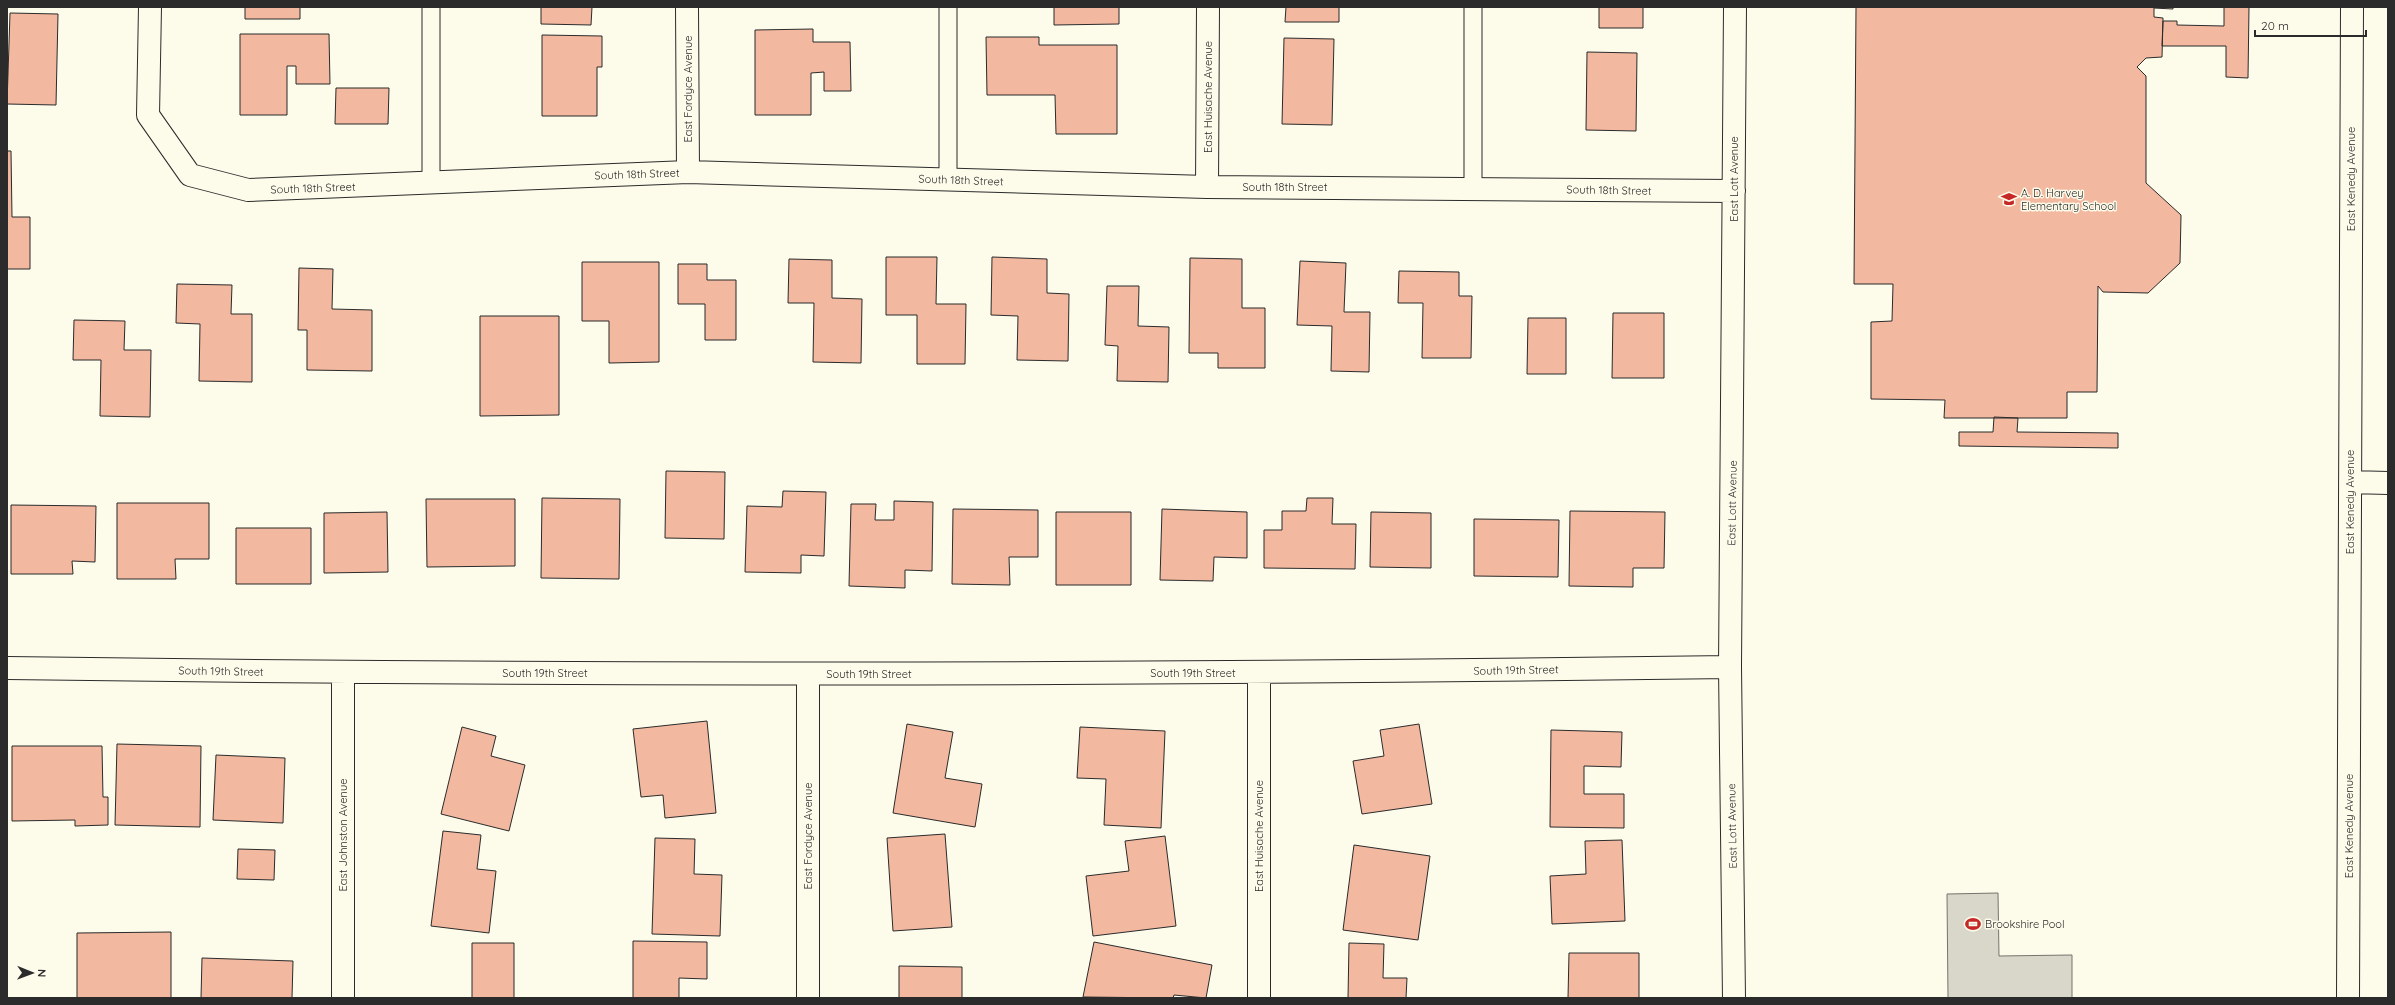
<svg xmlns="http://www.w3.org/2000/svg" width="2395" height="1005" font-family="Quicksand,sans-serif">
<rect width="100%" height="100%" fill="#fdfbea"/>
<path fill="#d8d7c9" stroke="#74746e" d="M 1998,893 L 1999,956 L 2072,955 L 2072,998 L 1948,998 L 1947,894 Z"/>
<path fill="#f2b8a0" stroke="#2b2b2b" d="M 245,7 L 300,7 L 300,19 L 245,19 Z
M 541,7 L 592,7 L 591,25 L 541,24 Z
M 1054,7 L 1119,7 L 1119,24 L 1054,25 Z
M 1286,7 L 1339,7 L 1339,22 L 1285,22 Z
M 1599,7 L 1643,7 L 1643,28 L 1599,28 Z
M 1856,7 L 2173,7 L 2173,9 L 2154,8 L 2154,17 L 2163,18 L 2162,57 L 2146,58 L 2137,67 L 2146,76 L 2146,183 L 2181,215 L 2180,263 L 2148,293 L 2103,292 L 2098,286 L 2097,392 L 2067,392 L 2067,418 L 1944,418 L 1945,400 L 1871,399 L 1871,322 L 1892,321 L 1893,284 L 1854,284 Z
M 2224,7 L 2249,7 L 2248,78 L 2226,77 L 2226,46 L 2162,46 L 2163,21 L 2177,21 L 2177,25 L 2224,26 Z
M 10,13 L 58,14 L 56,105 L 7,104 Z
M 813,29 L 813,42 L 850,42 L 851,91 L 824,91 L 824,72 L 811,73 L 811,115 L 755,115 L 755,30 Z
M 240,34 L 329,34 L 330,84 L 296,84 L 296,66 L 287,66 L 287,115 L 240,115 Z
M 542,35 L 602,36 L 602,67 L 597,67 L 597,116 L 542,116 Z
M 986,37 L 1039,37 L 1039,45 L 1117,45 L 1117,134 L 1056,134 L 1055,95 L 987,95 Z
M 1284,38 L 1334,39 L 1332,125 L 1282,124 Z
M 1587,52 L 1637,53 L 1636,131 L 1586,130 Z
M 336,88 L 389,88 L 388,124 L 335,124 Z
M 7,151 L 11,151 L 12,217 L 30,217 L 30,269 L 7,269 Z
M 886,257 L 937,257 L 936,304 L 966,304 L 965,364 L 917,364 L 917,315 L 886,315 Z
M 992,257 L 1047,259 L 1047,293 L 1069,294 L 1068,361 L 1017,360 L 1018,316 L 991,315 Z
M 1190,258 L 1242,259 L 1242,308 L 1265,308 L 1265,368 L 1218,368 L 1218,353 L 1189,353 Z
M 789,259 L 832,260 L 832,298 L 862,299 L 861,363 L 813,362 L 814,303 L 788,303 Z
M 1300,261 L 1346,263 L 1344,312 L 1370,312 L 1369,372 L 1331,371 L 1332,326 L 1297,325 Z
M 582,262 L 659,262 L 659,362 L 609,363 L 609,321 L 582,321 Z
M 678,264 L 707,264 L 707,280 L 736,280 L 736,340 L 705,340 L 705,304 L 678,304 Z
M 299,268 L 333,269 L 332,309 L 372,310 L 372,371 L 307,370 L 307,330 L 298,330 Z
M 1399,271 L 1459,272 L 1459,296 L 1472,296 L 1471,358 L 1422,358 L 1423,303 L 1398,303 Z
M 177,284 L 232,285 L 231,314 L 252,314 L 252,382 L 199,381 L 200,324 L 176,323 Z
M 1107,286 L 1139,286 L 1138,326 L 1169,327 L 1168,382 L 1117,381 L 1118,346 L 1105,345 Z
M 1613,313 L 1664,313 L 1664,378 L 1612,378 Z
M 480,316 L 559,316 L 559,415 L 480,416 Z
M 1528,318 L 1566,318 L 1566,374 L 1527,374 Z
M 74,320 L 125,321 L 124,350 L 151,350 L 150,417 L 100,416 L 101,360 L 73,360 Z
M 1994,417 L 2018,418 L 2017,432 L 2118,433 L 2118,448 L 1959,446 L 1959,432 L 1993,432 Z
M 666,471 L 725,472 L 724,539 L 665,538 Z
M 783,491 L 826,492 L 824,556 L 801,555 L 801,573 L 745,572 L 747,506 L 782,507 Z
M 542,498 L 620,499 L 619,579 L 541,578 Z
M 1307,498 L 1333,498 L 1332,524 L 1356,524 L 1355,569 L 1264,568 L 1264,530 L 1282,530 L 1282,511 L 1306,511 Z
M 426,499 L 515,499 L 515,566 L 427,567 Z
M 894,501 L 933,502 L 932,571 L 905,570 L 905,588 L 849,586 L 851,504 L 876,504 L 875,520 L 894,520 Z
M 117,503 L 209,503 L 209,559 L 175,559 L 176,579 L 117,579 Z
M 11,505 L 96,506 L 95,562 L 72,561 L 73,574 L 11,574 Z
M 953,509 L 1038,510 L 1038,557 L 1009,557 L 1010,585 L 952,584 Z
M 1162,509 L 1247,512 L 1247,558 L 1214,557 L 1213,581 L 1160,580 Z
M 1570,511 L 1665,512 L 1664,568 L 1633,568 L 1633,587 L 1569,586 Z
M 387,512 L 388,572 L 324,573 L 324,513 Z
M 1056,512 L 1131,512 L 1131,585 L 1056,585 Z
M 1371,512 L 1431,513 L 1431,568 L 1370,567 Z
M 1474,519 L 1559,520 L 1558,577 L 1474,576 Z
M 236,528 L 311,528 L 311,584 L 236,584 Z
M 707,721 L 716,813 L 665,818 L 663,795 L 641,797 L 633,729 Z
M 907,724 L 953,732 L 945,778 L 982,784 L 975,827 L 893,813 Z
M 1419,724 L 1432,804 L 1362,814 L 1353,761 L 1384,756 L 1380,730 Z
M 462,727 L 496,736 L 491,756 L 525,765 L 509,831 L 441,814 Z
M 1080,727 L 1165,731 L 1161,828 L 1104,825 L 1106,779 L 1077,778 Z
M 1551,730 L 1622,732 L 1621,767 L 1584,766 L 1584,794 L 1624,794 L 1624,828 L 1550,827 Z
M 117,744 L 201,746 L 200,827 L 115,825 Z
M 12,746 L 102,746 L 103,797 L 108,797 L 108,825 L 75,826 L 75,820 L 12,821 Z
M 216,755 L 285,758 L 283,823 L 213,820 Z
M 443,831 L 481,835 L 477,869 L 496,871 L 489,933 L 431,926 Z
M 945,834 L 952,927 L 893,931 L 887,838 Z
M 1165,836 L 1176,926 L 1093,936 L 1086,876 L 1129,871 L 1125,841 Z
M 655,838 L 695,839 L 694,874 L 722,875 L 720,936 L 652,934 Z
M 1622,840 L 1625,921 L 1552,924 L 1550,876 L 1586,874 L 1585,841 Z
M 1354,845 L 1430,856 L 1418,940 L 1343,930 Z
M 238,849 L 275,850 L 274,880 L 237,879 Z
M 171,932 L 171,998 L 77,998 L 77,933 Z
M 633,941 L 707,942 L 707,979 L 679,978 L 679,998 L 633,998 Z
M 1094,942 L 1212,965 L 1206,998 L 1174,995 L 1173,998 L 1083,997 Z
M 472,943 L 514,943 L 514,998 L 472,998 Z
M 1349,943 L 1384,944 L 1383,978 L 1407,978 L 1406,998 L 1348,998 Z
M 1569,953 L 1639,953 L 1639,998 L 1568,998 Z
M 202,958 L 293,961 L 292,998 L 201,998 Z
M 899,966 L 962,967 L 962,998 L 899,998 Z"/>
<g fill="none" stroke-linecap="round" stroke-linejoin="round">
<defs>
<path id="service" d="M 948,180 L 948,7
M 431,183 L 431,7
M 1473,189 L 1473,7"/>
<path id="minor" d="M 150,7 L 148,115 L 190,175 L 248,190 L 688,172 L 1207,187 L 1734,191
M 687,7 L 688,172
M 1207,187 L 1208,7
M 2350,482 L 2388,483
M 7,668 C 581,676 1156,675 1730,667
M 343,673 L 343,998
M 1259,673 L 1259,998
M 808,998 L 808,675
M 1734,998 L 1730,667 L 1735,7
M 2348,998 L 2352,7"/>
</defs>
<use href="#service" stroke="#2b2b2b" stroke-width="19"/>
<use href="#minor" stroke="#2b2b2b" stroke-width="24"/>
<use href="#service" stroke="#fdfbea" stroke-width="17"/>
<use href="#minor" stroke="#fdfbea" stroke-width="22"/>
</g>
<defs>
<symbol id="school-bare" viewBox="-9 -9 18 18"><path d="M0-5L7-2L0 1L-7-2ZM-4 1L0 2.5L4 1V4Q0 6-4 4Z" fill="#c62828" stroke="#fdfbea" stroke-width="2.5" paint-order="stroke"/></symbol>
<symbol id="stadium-bare" viewBox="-9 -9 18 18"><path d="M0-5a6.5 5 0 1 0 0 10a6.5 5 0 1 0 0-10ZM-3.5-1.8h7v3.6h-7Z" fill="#c62828" stroke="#fdfbea" stroke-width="2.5" paint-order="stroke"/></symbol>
</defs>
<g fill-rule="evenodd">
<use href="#school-bare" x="1998" y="188" width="22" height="22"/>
<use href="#stadium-bare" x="1962" y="913" width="22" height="22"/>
</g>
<g text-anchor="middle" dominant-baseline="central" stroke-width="3" stroke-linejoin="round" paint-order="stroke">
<g font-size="11" fill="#2b2b2b" stroke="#fdfbea">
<text transform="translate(688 89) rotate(-90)">East Fordyce Avenue</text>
<text transform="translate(1208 97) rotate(-90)">East Huisache Avenue</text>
<text transform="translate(637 174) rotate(-2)">South 18th Street</text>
<text transform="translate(1734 179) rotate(-90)">East Lott Avenue</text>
<text transform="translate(2351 179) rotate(-90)">East Kenedy Avenue</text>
<text transform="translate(961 180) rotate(2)">South 18th Street</text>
<text x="1285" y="187">South 18th Street</text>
<text transform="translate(313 188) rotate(-2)">South 18th Street</text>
<text transform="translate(1609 190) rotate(1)">South 18th Street</text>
<text transform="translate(2350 502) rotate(-90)">East Kenedy Avenue</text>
<text transform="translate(1732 503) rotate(-89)">East Lott Avenue</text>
<text transform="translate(1516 670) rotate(-1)">South 19th Street</text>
<text transform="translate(221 671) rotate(1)">South 19th Street</text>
<text x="545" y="673">South 19th Street</text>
<text x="1193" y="673">South 19th Street</text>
<text x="869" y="674">South 19th Street</text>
<text transform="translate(1732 826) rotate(-91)">East Lott Avenue</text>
<text transform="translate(2349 826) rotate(-90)">East Kenedy Avenue</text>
<text transform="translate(343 835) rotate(-90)">East Johnston Avenue</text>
<text transform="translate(808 836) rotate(-90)">East Fordyce Avenue</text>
<text transform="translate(1259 836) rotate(-90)">East Huisache Avenue</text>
</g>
<g font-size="11" fill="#2b2b2b" stroke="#fdfbea" text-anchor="start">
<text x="2021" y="193">A. D. Harvey<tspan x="2021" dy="13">Elementary School</tspan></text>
<text x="1985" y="924">Brookshire Pool</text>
</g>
</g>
<rect width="2395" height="1005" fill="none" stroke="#2b2b2b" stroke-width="16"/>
<g transform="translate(32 973) rotate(91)" stroke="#fdfbea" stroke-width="3" paint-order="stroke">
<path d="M0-3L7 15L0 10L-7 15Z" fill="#2b2b2b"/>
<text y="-6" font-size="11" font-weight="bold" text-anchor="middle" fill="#2b2b2b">N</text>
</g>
<path d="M2255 30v6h111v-6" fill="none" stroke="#2b2b2b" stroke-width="2"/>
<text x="2261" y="30" font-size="12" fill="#2b2b2b" stroke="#fdfbea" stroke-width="3" paint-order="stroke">20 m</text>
</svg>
